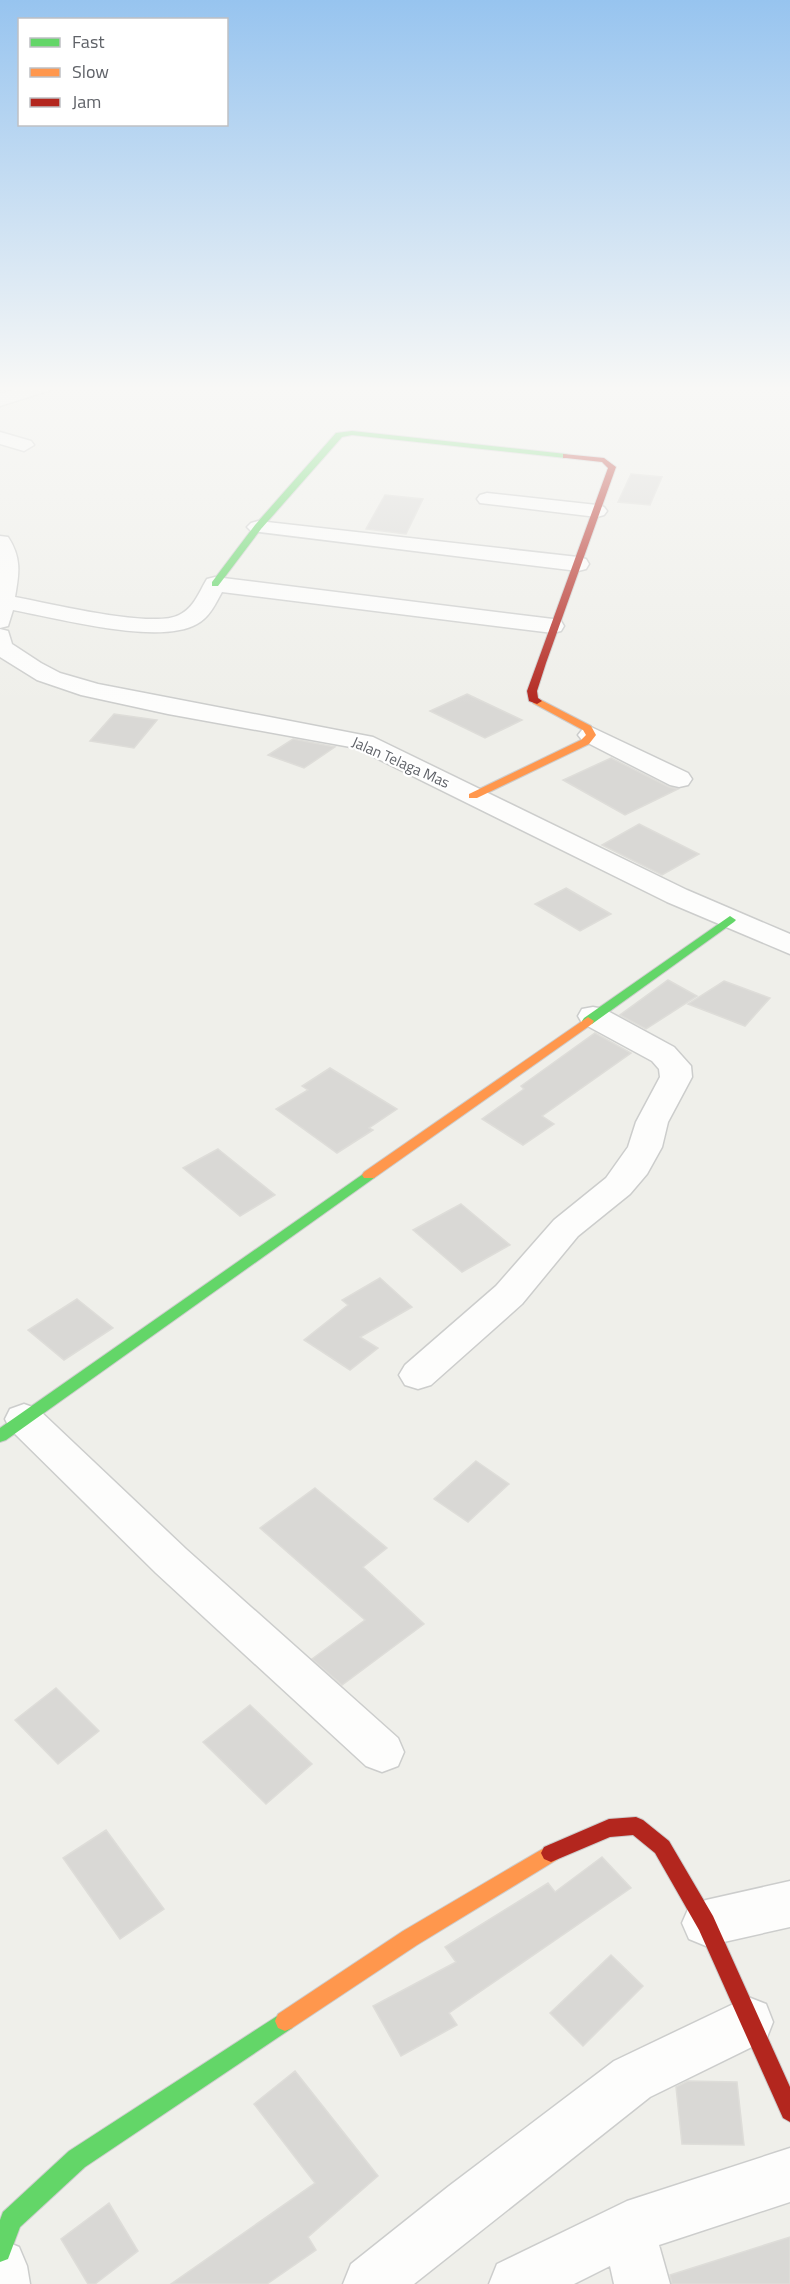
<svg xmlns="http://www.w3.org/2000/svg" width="790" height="2284" font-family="'Titillium Web',sans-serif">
<rect width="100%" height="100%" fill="#efefea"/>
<path fill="#d9d8d5" stroke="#deddd9" stroke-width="1.5" d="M 631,474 L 662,477 L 650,505 L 618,502 Z
M 385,495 L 423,499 L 406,534 L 366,529 Z
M 467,694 L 522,720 L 485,738 L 430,711 Z
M 114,714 L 157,720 L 134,748 L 90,741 Z
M 293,739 L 330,746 L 335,747 L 304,768 L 268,755 Z
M 611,758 L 669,787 L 678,789 L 625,815 L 563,780 Z
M 639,824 L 699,854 L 662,875 L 602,845 Z
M 566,888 L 611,914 L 580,931 L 535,904 Z
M 668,980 L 697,996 L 646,1029 L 620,1015 Z
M 724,981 L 770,998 L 745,1026 L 688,1004 Z
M 595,1033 L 631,1053 L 542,1116 L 554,1124 L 523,1145 L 482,1119 L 524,1089 L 521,1086 Z
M 330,1068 L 397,1109 L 369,1128 L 373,1130 L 337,1153 L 276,1109 L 308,1090 L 302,1086 Z
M 218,1149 L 275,1195 L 240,1216 L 183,1168 Z
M 461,1204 L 510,1245 L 462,1272 L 413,1230 Z
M 380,1278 L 412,1307 L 360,1337 L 378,1348 L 350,1370 L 304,1340 L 348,1305 L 342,1300 Z
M 77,1299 L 113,1328 L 64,1360 L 28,1330 Z
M 476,1461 L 509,1484 L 468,1522 L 434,1499 Z
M 315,1488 L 387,1548 L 363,1567 L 424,1624 L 342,1685 L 312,1659 L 365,1620 L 260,1528 Z
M 56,1688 L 99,1731 L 58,1764 L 15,1720 Z
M 250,1705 L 312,1764 L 266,1804 L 203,1742 Z
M 106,1830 L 164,1909 L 120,1939 L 63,1858 Z
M 602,1857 L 631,1888 L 449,2013 L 457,2025 L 401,2056 L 373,2006 L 456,1962 L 445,1947 L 548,1883 L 555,1892 Z
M 611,1955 L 643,1986 L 583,2046 L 550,2013 Z
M 295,2071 L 378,2176 L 308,2237 L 316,2250 L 267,2284 L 171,2284 L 315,2183 L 254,2104 Z
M 688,2081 L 737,2082 L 744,2145 L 682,2144 L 676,2087 Z
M 109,2203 L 138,2251 L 95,2284 L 88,2284 L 61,2239 Z
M 790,2237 L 790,2284 L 672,2284 L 670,2275 Z"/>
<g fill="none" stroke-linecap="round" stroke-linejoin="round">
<defs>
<path id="street" d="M 26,386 L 54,386 L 51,390 L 0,406 L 0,394 Z
M 0,432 L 31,441 L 34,445 L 24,451 L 0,444 Z
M 487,493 L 597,505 L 604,507 L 607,511 L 604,515 L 597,517 L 480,503 L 477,499 L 480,495 Z
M 258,521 L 578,557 L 586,559 L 589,564 L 586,569 L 578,571 L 251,531 L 247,527 L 251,523 Z
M 0,536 L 8,537 C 22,558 19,574 15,597 C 48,603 153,629 179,615 C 194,608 199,592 207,579 L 215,577 L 553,619 L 561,621 L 564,626 L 561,631 L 553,633 L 222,592 C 216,603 209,618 197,624 C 159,646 57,618 13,610 L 8,626 L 0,628 Z
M 0,629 L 8,631 L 12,644 L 41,663 L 60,673 L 98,684 L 373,737 L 687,890 L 790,934 L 790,954 L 667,902 L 356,748 L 168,714 L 81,695 L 37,680 L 0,657 Z
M 591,727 L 688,773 L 692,779 L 688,785 L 679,787 L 670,785 L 582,740 L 578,735 L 582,730 Z
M 593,1007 L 604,1009 L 674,1047 L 691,1066 L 692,1077 L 668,1122 L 662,1147 L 647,1174 L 630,1194 L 578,1236 L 522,1304 L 431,1385 L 418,1389 L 405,1385 L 399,1375 L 405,1365 L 496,1286 L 554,1220 L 606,1178 L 628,1147 L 636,1122 L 660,1077 L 659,1069 L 652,1061 L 582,1023 L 578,1016 L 582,1009 Z
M 24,1404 L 38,1409 L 186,1549 L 398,1738 L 404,1752 L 398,1766 L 382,1772 L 366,1766 L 156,1573 L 10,1429 L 5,1419 L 10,1409 Z
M 790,1881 L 790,1927 L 706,1946 L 689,1939 L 682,1923 L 689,1907 L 706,1900 Z
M 748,1997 L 766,2004 L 773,2022 L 766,2040 L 650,2097 L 414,2284 L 343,2284 L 351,2264 L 449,2186 L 614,2061 Z
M 790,2148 L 790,2202 L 659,2245 L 670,2284 L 614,2284 L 610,2266 L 574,2284 L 489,2284 L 497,2264 L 627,2201 Z
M 0,2239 L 19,2247 L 27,2266 L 30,2284 L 0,2284 Z"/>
<path id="fast" d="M 352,431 L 566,454 L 570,456 L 566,458 L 352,435 L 342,437 L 261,529 L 218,586 L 212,586 L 212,582 L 255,525 L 336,433 Z
M 730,916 L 736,920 L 734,922 L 592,1024 L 584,1024 L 582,1021 L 584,1018 Z
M 369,1170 L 374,1172 L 376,1175 L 374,1178 L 6,1440 L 0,1442 L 0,1428 Z
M 285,2011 L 292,2014 L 295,2021 L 292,2028 L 85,2167 L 20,2227 L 8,2259 L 0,2262 L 0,2220 L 3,2212 L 69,2151 Z"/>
<path id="slow" d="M 537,698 L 591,726 L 596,735 L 589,744 L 477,798 L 469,798 L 469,794 L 581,740 L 586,735 L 583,730 L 533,703 L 533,699 Z
M 588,1017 L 594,1021 L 592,1024 L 374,1178 L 364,1178 L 362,1175 L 364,1172 Z
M 551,1844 L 558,1847 L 561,1853 L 558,1859 L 417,1945 L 292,2028 L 285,2031 L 278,2028 L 275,2021 L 278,2014 L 403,1931 Z"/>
<path id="jam" d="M 563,454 L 604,458 L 616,467 L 546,663 L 537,691 L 538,698 L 542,701 L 537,704 L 529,701 L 527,691 L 608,468 L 602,462 L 566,458 L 563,458 Z
M 636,1817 L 643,1820 L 669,1841 L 713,1916 L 790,2087 L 790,2122 L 783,2118 L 699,1930 L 655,1853 L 633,1835 L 610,1837 L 551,1862 L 544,1859 L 541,1853 L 544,1847 L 609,1819 Z"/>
</defs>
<use href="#street" stroke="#cccdcc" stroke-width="3"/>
<use href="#fast" stroke="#cdcdcd" stroke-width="2"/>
<use href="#slow" stroke="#cdcdcd" stroke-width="2"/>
<use href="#jam" stroke="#cdcdcd" stroke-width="2"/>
<use href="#street" fill="#fdfdfc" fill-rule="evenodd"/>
<use href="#fast" fill="#63d668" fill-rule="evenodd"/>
<use href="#slow" fill="#ff974d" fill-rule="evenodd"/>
<use href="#jam" fill="#b3261e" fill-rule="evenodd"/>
</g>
<linearGradient id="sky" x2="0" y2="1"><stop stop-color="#97c4ef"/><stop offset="0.55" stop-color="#f8f8f6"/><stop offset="1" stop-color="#f8f8f6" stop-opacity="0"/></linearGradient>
<rect width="790" height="706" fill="url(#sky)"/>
<g text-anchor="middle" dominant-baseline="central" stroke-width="4.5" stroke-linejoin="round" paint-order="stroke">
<g font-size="15" fill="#5f6268" stroke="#fff">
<text transform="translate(401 762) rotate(24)">Jalan Telaga Mas</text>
</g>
</g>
<rect x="18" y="18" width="210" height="108" fill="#ffffff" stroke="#bfc0c3" stroke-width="1.5"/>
<rect x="30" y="38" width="30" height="9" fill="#63d668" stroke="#bfc0c3" stroke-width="1.5"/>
<text x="72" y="48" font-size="18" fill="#5f6268">Fast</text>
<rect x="30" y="68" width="30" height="9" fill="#ff974d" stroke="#bfc0c3" stroke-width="1.5"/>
<text x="72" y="78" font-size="18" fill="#5f6268">Slow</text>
<rect x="30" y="98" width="30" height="9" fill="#b3261e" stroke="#bfc0c3" stroke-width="1.5"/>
<text x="72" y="108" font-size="18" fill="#5f6268">Jam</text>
</svg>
